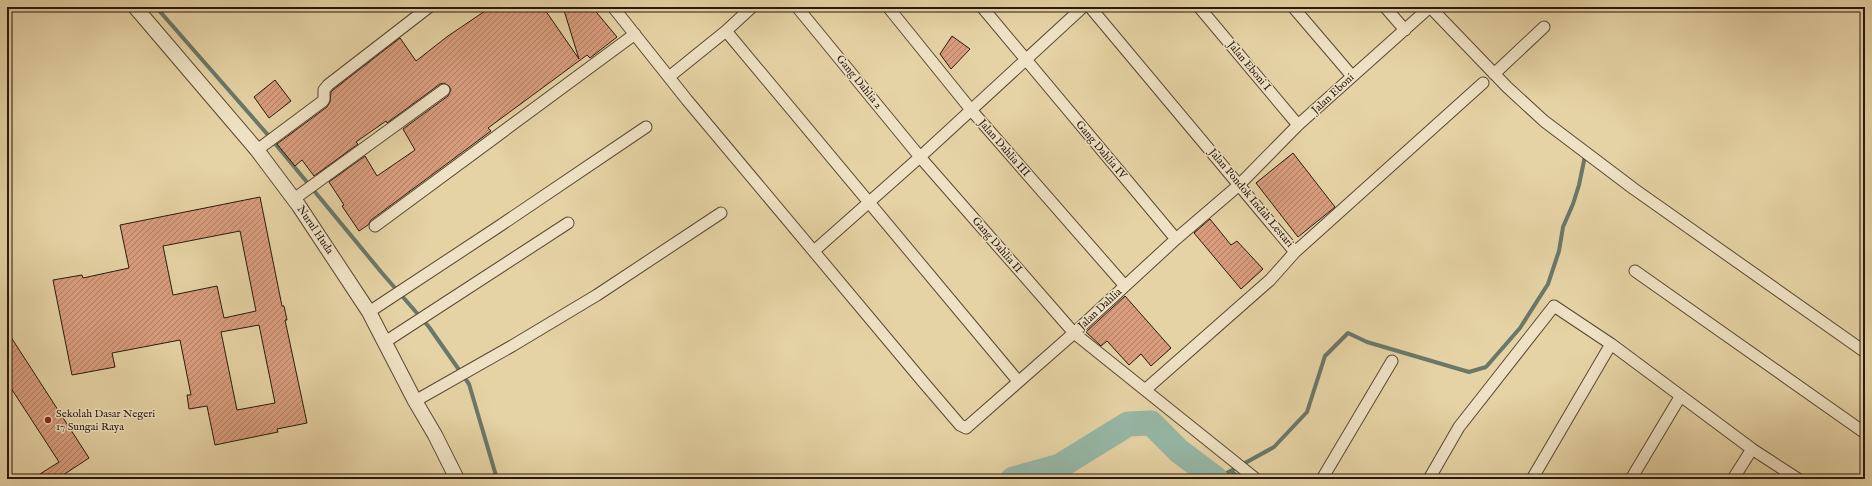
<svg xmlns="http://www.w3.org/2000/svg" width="1872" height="486" font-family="'IM FELL English',serif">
<defs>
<pattern id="building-hatch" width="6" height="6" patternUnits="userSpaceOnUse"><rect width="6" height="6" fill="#d99d7e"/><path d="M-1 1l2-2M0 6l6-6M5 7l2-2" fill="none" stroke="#b07f66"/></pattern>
</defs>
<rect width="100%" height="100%" fill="#e6d3a5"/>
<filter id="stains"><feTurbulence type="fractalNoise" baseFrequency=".005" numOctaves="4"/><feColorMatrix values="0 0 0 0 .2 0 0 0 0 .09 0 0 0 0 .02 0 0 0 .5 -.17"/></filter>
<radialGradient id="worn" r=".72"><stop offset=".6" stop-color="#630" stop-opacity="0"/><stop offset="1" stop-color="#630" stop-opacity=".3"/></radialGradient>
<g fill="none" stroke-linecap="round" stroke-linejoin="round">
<path stroke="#6a786a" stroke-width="4" d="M 156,7 L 268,135 L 382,273 L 429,327 L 469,384 L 497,479
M 1231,471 L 1241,479
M 1216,479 L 1274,447 L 1307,412 L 1325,356 L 1348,333 L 1367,342 L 1469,372 L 1486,367 L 1520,328 L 1548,284 L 1559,251 L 1563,227 L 1573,204 L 1579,185 L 1585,156"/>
<path stroke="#96b8a7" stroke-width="25" d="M 1013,479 L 1060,466 L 1128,424 L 1151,423 L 1179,451 L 1216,479"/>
</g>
<path fill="url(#building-hatch)" stroke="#29190e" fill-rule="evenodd" d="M 491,7 L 543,7 L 579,59 L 563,7 L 592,7 L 617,37 L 590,58 L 587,55 L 488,128 L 491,131 L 371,220 L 368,225 L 359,231 L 342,206 L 344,205 L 329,182 L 365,156 L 377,176 L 415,150 L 403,129 L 448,96 L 451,90 L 449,86 L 444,83 L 440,84 L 387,123 L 386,121 L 356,142 L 358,144 L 314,176 L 302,160 L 295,166 L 277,144 L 327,107 L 330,102 L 331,92 L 333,90 L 400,38 L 416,61 L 448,36 Z
M 952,36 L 970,49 L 951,69 L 940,54 Z
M 275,80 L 291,101 L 269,118 L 254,97 Z
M 1293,153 L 1335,207 L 1298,237 L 1256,183 Z
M 260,197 L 282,306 L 284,306 L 287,320 L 285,320 L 307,423 L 277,429 L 278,432 L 215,445 L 207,406 L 189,409 L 187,395 L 191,395 L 180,340 L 112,353 L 115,367 L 72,375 L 53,280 L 82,275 L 83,278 L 129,268 L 120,225 ZM 240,231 L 256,311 L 224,318 L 217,286 L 173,295 L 163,246 ZM 259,325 L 275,403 L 237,410 L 221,332 Z
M 1210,219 L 1231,245 L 1237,241 L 1263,269 L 1241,289 L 1194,233 Z
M 1125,296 L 1171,348 L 1151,366 L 1141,354 L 1129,365 L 1107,341 L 1101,346 L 1086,332 Z
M 7,331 L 89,458 L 57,479 L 32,479 L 59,462 L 7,382 Z"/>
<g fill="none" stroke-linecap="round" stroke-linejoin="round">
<defs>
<path id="minor" d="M 613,7 L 687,100 L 924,383 L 960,425 L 966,428 L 1074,333 L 1176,239 L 1239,185 L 1298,125 L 1430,7
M 797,7 L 920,157 L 1074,333 L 1256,479
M 888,7 L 972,111 L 1125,286
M 982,7 L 1176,239
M 1090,7 L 1295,252 L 1270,280 L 1145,390
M 1199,7 L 1298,125
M 1293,7 L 1352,76
M 1385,7 L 1405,30
M 1430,7 L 1507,87 L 1544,121 L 1634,189 L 1865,352
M 726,31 L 1018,381
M 1494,74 L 1544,27
M 669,77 L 726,31 L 752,7
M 257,150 L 323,101 L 324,99 L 324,90 L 328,85 L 429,7
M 294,199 L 444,90
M 375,226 L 635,34
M 814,251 L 920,157 L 1083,7
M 1295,252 L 1483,83
M 1635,271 L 1865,433
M 369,312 L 498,227 L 646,127
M 385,342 L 568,223
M 415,401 L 512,346 L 597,295 L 721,213
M 1322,479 L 1392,361
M 1429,479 L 1459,427 L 1554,306 L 1611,344 L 1752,449 L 1798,479
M 1532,479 L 1611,344
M 1631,479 L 1680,397
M 1733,479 L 1752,449"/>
<path id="tertiary" d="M 135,7 L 257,150 L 299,206 L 369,312 L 415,401 L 435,435 L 457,479"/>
</defs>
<use href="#minor" stroke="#584834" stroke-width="13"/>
<use href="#tertiary" stroke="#584834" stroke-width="16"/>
<use href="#minor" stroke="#efe2c4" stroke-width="11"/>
<use href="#tertiary" stroke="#efe2c4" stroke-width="14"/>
</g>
<circle fill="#8f2418" stroke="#efe2c4" stroke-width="1.5" cx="48" cy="420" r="4"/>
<g text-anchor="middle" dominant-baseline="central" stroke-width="3" stroke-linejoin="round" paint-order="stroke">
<g font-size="11" fill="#29190e" stroke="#efe2c4">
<text transform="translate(1249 66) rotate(50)">Jalan Eboni I</text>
<text transform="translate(859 82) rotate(51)">Gang Dahlia 2</text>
<text transform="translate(1333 94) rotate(-43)">Jalan Eboni</text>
<text transform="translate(1004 148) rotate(49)">Jalan Dahlia III</text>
<text transform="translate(1101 150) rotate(50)">Gang Dahlia IV</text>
<text transform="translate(1251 198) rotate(50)">Jalan Pondok Indah Lestari</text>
<text transform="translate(315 230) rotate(56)">Nurul Huda</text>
<text transform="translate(997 245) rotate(49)">Gang Dahlia II</text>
<text transform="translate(1100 309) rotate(-43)">Jalan Dahlia</text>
</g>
<g font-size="11" fill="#29190e" stroke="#efe2c4" text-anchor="start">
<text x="56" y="414">Sekolah Dasar Negeri<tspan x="56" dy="13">17 Sungai Raya</tspan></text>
</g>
</g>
<rect width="1872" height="486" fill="none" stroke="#e6d3a5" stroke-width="24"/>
<rect x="8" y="8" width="1856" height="470" fill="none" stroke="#29190e" stroke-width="2"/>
<rect x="12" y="12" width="1848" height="462" fill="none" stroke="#29190e"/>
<rect width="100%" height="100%" filter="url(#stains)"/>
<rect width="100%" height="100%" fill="url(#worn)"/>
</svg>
